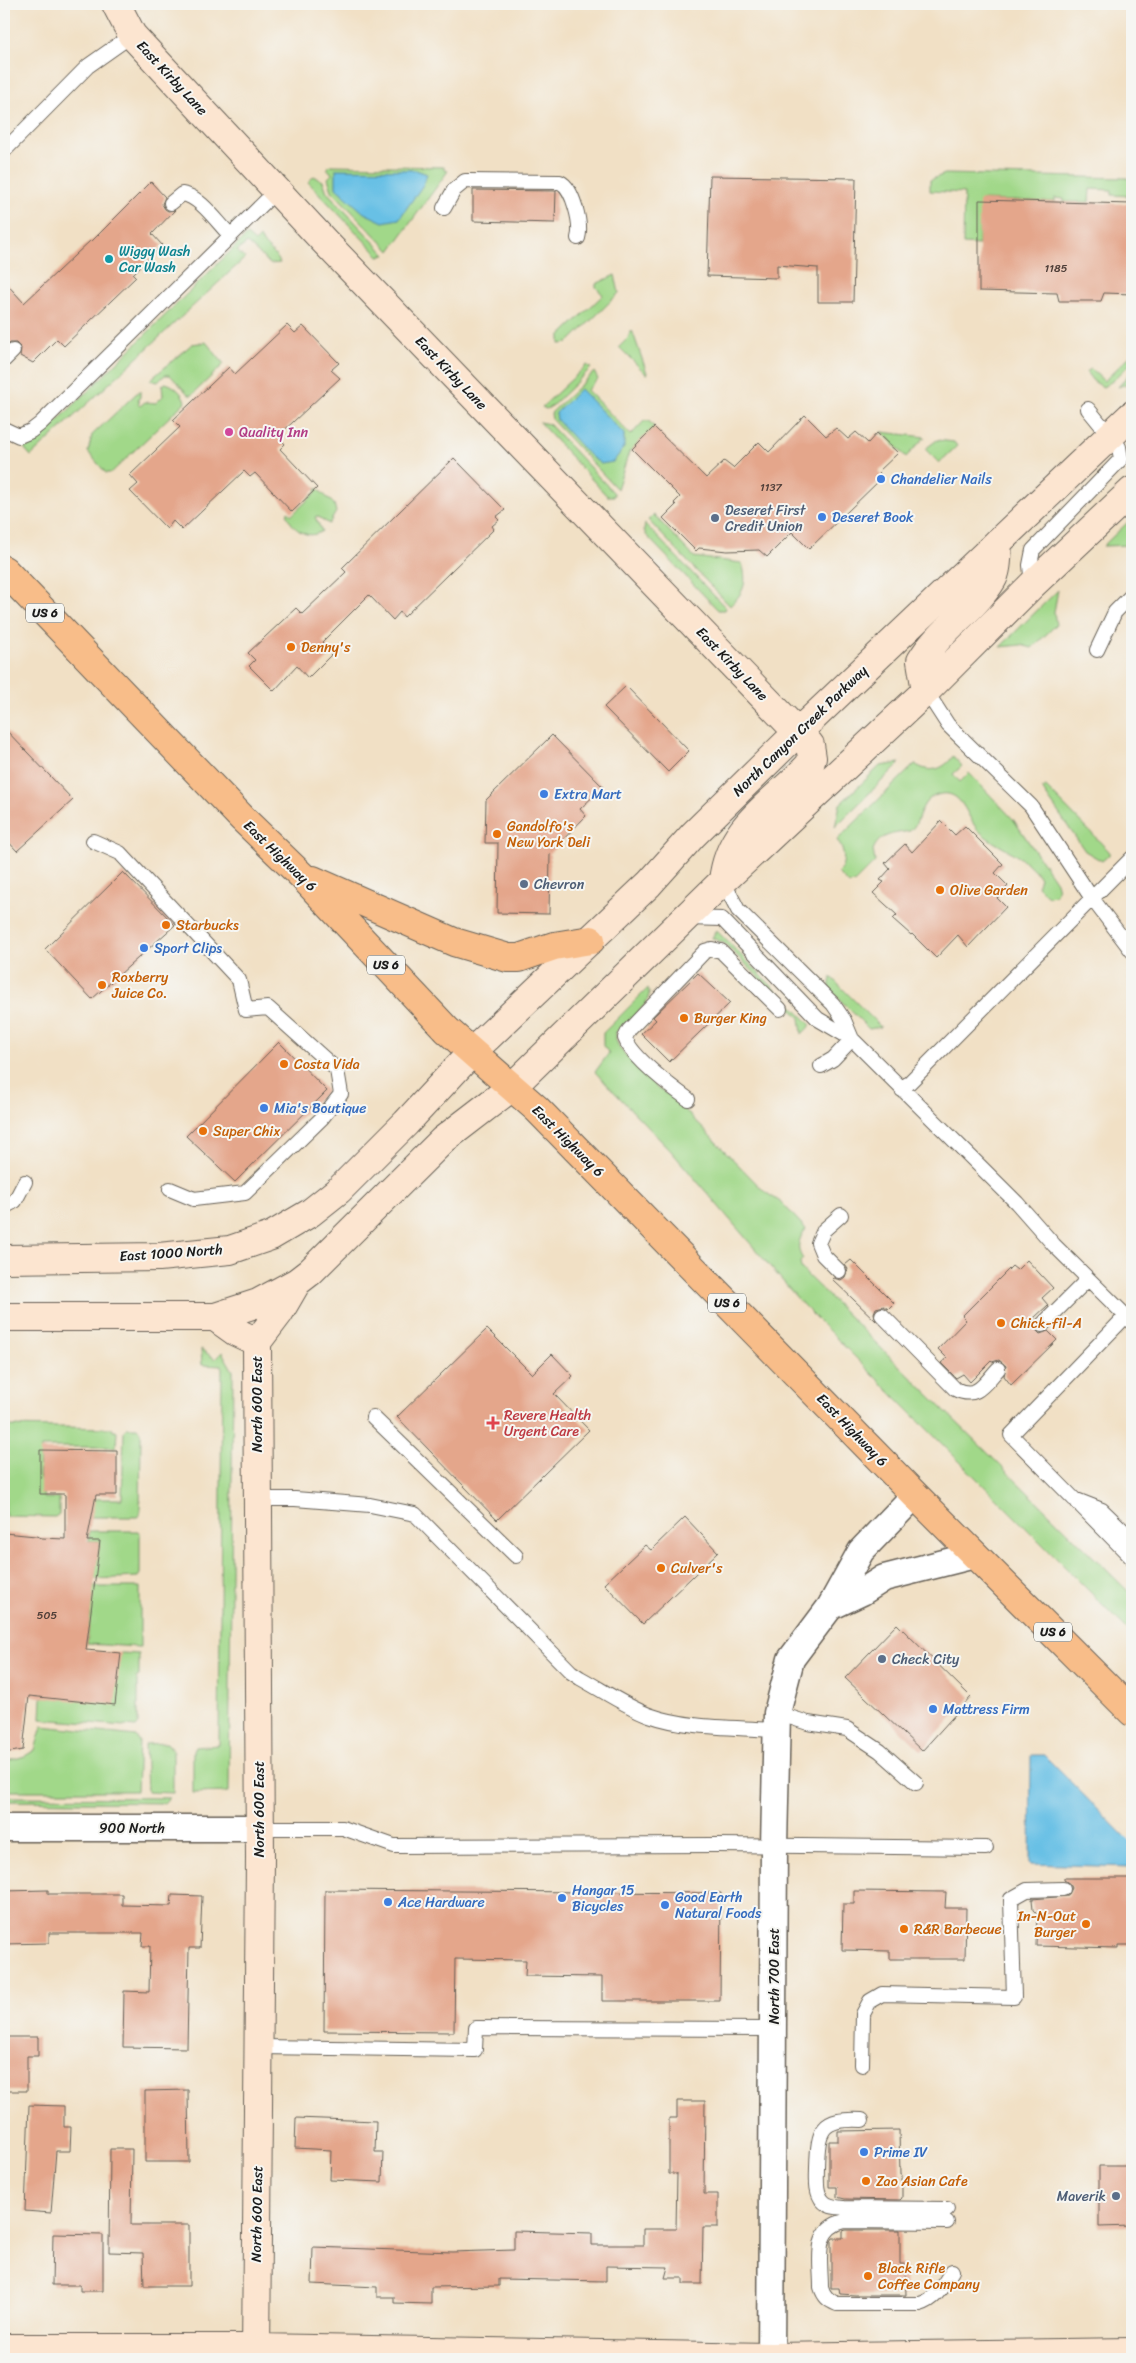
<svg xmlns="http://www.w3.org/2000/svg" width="1136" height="2363" font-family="Sriracha,sans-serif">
<rect width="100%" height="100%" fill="#f6f6f2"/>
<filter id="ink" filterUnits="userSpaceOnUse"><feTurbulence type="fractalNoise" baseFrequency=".02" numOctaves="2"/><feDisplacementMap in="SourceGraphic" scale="10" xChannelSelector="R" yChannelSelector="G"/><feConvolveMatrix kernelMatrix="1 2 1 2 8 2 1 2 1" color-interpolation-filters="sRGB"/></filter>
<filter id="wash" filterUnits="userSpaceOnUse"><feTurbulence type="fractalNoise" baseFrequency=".0096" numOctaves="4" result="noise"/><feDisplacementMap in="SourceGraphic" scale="20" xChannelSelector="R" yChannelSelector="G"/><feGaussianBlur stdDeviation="1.12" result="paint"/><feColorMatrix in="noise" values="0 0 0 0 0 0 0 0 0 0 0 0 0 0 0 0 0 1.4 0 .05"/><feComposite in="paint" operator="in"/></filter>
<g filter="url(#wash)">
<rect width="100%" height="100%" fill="#f1e0c5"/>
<path fill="#a1d889" stroke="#5e7a52" d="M 330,165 L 444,167 L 444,170 L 448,171 L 390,251 L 332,191 L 328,178 L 332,174 L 327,168 Z
M 945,174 L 1127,178 L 1132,183 L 1132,196 L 1112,195 L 1112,190 L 1090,189 L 1089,202 L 1064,202 L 1064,199 L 1055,198 L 1055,202 L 980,200 L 979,245 L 963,244 L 964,193 L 930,191 L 930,180 Z
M 314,176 L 323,181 L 327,192 L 386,255 L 379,256 L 308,182 Z
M 247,235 L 255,242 L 260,237 C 264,248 276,252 280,263 L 270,264 L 247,243 L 237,251 L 245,258 L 31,456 L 24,448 L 36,442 Z
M 615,275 L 619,293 L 568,343 L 560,344 L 560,336 L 603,295 L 596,287 L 596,284 Z
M 632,330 L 647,373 L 647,375 L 619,347 L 628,338 Z
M 206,342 L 224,364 L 192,395 L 189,395 L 170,375 L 165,375 L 158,382 L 150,380 L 192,344 Z
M 1132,354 L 1132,362 L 1114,380 L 1103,387 L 1093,381 L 1086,372 L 1091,369 L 1104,381 Z
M 587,365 L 591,368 L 551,407 L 546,409 L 542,407 Z
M 1132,371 L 1132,382 L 1118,387 Z
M 594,372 L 598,379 L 587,390 L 631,435 L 644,421 L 649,421 L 654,427 L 629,452 L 617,489 L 552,420 L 551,413 Z
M 165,383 C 173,384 184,394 185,402 L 111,473 L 106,473 L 88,452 L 92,435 L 140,390 L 140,397 L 138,400 L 140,402 L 138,404 L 140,406 L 145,402 L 156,403 L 163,396 L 162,386 Z
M 539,422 L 549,424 L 614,493 L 614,496 L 607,496 Z
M 882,432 L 925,437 L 906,457 Z
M 937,440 L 954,442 L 957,446 L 939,463 L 925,449 Z
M 317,488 L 334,504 L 336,512 L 329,524 L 317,516 L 315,517 L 322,531 C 308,541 292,529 287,515 L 288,512 L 292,515 L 316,492 Z
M 654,515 L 694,557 L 742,563 C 748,583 744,592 730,606 L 648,520 Z
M 1128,522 L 1132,525 L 1132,545 L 1103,546 Z
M 645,524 L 726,608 L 725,610 L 718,610 L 646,535 L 644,530 Z
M 1058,590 L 1054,612 L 1056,625 L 1032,648 L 1021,645 L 1000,647 Z
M 953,756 L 962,766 L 953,774 L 960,782 L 969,773 L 1013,819 L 1056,882 L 1058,890 L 1055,895 L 1048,896 L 1037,886 L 1040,878 C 1027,855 998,849 979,831 C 966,818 963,787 937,795 C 918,801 922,821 910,831 C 895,834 880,833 873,850 L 875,862 L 854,883 L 849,884 L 838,873 C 847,862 844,850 837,840 L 915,764 C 929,774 944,770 953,756 Z
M 900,763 L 835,827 L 840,804 L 880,766 Z
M 1046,787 L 1109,851 L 1109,855 L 1102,861 L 1085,851 L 1042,789 Z
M 716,930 L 811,1025 L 802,1034 L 800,1018 L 724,943 L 712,938 Z
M 831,977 L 881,1027 L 869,1029 L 829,989 Z
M 648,988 C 655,1003 626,1022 616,1032 L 616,1040 L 620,1049 L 658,1089 L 671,1096 L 765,1192 L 782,1203 L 806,1229 C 798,1239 796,1249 803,1259 L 800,1262 L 801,1268 L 807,1275 L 1132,1595 L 1132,1634 L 804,1306 L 671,1151 L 595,1072 L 609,1053 L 603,1046 L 603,1033 Z
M 201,1349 L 215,1359 L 222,1352 L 233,1371 L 229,1792 L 193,1793 L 193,1751 L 195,1747 L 219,1745 L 222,1366 L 202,1365 Z
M 5,1426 L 112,1428 L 113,1431 L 117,1431 L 116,1447 L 41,1447 L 39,1475 L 44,1498 L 59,1498 L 59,1514 L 55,1517 L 5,1516 Z
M 127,1428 L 137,1428 L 141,1432 L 140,1515 L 137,1517 L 70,1517 L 65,1499 L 122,1499 L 124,1431 Z
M 89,1531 L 138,1531 L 140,1534 L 140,1574 L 138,1577 L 94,1579 L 100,1541 L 89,1541 Z
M 93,1587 L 140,1587 L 140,1647 L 87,1644 Z
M 121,1653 L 139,1654 L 139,1676 L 136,1678 L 138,1682 L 138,1725 L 136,1727 L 41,1719 L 42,1697 Z
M 42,1726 L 136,1736 L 139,1741 L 137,1791 L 4,1791 L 4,1762 L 25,1756 L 35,1750 Z
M 167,1743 L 173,1750 L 173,1793 L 147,1792 L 145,1744 Z
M 4,1797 L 169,1798 L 164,1803 L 4,1801 Z"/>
<path fill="#67c0e5" stroke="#426e80" d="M 336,169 L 416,170 L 427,174 L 423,185 L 399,219 L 383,222 L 364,213 L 336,188 Z
M 580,389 L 624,434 L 624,448 L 613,462 L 601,464 L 590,456 L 557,420 L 556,413 Z
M 1031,1755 L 1044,1755 L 1132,1844 L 1132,1867 L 1030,1864 Z"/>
<g id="blocks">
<path fill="#e4a68b" d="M 710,176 L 856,178 L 853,302 L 818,302 L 818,268 L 777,265 L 777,278 L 707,276 Z
M 151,182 L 165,197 L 162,204 L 165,209 L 168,211 L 175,210 L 152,234 L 162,245 L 133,274 L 136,277 L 64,346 L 57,339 L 33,363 L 20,356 L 21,348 L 16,343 L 10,343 L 4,347 L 4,281 L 24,303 L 91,240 L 92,241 Z
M 473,190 L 556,191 L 555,223 L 473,221 Z
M 979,200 L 1132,204 L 1132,294 L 1104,293 L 1101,301 L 1059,301 L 1057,293 L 979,291 Z
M 287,325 L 295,333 L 303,326 L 339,363 L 331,370 L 340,378 L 278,436 L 285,444 L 280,449 L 317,488 L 292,512 L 255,473 L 250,477 L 244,471 L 182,530 L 173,521 L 167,529 L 130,491 L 138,484 L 130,475 L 180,427 L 173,420 L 229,367 L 235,374 Z
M 805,415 L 826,436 L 836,428 L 848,439 L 856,432 L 868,443 L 877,433 L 898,453 L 878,472 L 883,477 L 809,549 L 792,532 L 767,557 L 759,550 L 727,551 L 699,548 L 696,551 L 663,518 L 676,505 L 674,503 L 680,497 L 632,449 L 654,427 L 706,478 L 724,461 L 733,468 L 759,442 L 769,452 Z
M 454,458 L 505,510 L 496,517 L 499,520 L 492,526 L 494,529 L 404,617 L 400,612 L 393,620 L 369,595 L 322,642 L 333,653 L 308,678 L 297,666 L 274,691 L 249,666 L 255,660 L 248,653 L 296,608 L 302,614 L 346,572 L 342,568 Z
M 626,686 L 689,751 L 668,772 L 604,707 Z
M 4,728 L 73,800 L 17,851 L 4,837 Z
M 552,735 L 603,787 L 580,809 L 586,816 L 550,853 L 549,914 L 497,913 L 498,843 L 485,843 L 486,800 Z
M 941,821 L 955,835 L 965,826 L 1003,864 L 995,873 L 1008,886 L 997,898 L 1006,907 L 968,947 L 958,935 L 936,958 L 912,934 L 911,935 L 893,919 L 897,915 L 873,893 L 884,882 L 880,880 L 890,869 L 885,863 L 905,844 L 912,852 Z
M 123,872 L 175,925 L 92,999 L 45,949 Z
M 698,973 L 730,1003 L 669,1062 L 641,1034 L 656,1020 L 653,1017 Z
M 279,1042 L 327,1091 L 235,1182 L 186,1136 Z
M 851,1260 L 894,1303 L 888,1309 L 884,1306 L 876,1308 L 874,1313 L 876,1321 L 832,1279 L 833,1278 L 841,1280 L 845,1277 L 848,1269 L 845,1265 Z
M 1027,1260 L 1053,1288 L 1042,1298 L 1048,1305 L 1034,1318 L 1034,1328 L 1040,1334 L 1048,1331 L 1057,1340 L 1011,1385 L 1004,1376 L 1006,1366 L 999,1360 L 992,1362 L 991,1361 L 970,1382 L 963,1374 L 956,1378 L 941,1363 L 947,1358 L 938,1349 L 966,1320 L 962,1316 L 1012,1266 L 1017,1270 Z
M 487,1329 L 532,1374 L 552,1354 L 573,1376 L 554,1394 L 589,1430 L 497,1520 L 397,1417 Z
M 40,1450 L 117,1451 L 117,1495 L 96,1495 L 87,1541 L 100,1541 L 86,1650 L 121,1653 L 115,1705 L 29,1696 L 23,1750 L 4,1753 L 4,1533 L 36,1536 L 42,1538 L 65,1539 L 65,1494 L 40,1494 Z
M 685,1517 L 718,1552 L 643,1624 L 604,1584 L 645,1545 L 651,1550 Z
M 897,1624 L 971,1697 L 922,1751 L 845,1678 Z
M 1064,1878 L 1132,1878 L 1132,1945 L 1118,1945 L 1118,1948 L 1036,1946 L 1037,1914 L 1033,1910 L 1032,1899 L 1068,1896 L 1072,1888 L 1070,1884 L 1064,1880 Z
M 48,1890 L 48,1894 L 122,1894 L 122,1905 L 171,1906 L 172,1895 L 202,1896 L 200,1948 L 189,1948 L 187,2048 L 123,2047 L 124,1991 L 149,1992 L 150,1946 L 142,1946 L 143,1933 L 49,1933 L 49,1943 L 4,1944 L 4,1891 Z
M 325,1890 L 721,1893 L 720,2001 L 602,2001 L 602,1977 L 525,1976 L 526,1960 L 455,1959 L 454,2032 L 324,2031 Z
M 854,1891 L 946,1892 L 945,1908 L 966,1908 L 965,1959 L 890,1959 L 890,1951 L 842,1950 L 843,1904 L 854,1904 Z
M 4,2037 L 38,2037 L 38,2056 L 27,2056 L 27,2091 L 4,2091 Z
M 188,2090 L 189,2162 L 145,2162 L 145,2091 Z
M 677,2101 L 705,2101 L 704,2194 L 718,2194 L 718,2227 L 703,2227 L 702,2284 L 683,2284 L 683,2278 L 665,2278 L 668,2267 L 606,2266 L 606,2281 L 499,2279 L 499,2286 L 431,2287 L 431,2304 L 394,2303 L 394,2297 L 377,2297 L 377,2287 L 312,2284 L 313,2247 L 452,2252 L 514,2250 L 514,2231 L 592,2233 L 592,2245 L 643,2245 L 643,2229 L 676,2229 L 677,2174 L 669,2174 L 669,2118 L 677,2118 Z
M 29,2105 L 64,2106 L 64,2127 L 71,2127 L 70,2151 L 56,2151 L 51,2213 L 25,2211 Z
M 296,2118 L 376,2121 L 375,2152 L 383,2152 L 382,2182 L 330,2180 L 331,2150 L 295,2148 Z
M 899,2130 L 900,2175 L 902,2175 L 902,2198 L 900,2200 L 845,2199 L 837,2197 L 837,2187 L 829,2187 L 829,2141 L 838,2141 L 838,2131 Z
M 110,2149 L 132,2149 L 131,2225 L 189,2225 L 189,2286 L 144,2286 L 143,2253 L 109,2252 Z
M 1099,2166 L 1132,2166 L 1132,2226 L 1099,2227 Z
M 846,2230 L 900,2230 L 900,2264 L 905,2264 L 906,2295 L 855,2295 L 840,2294 L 839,2288 L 831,2288 L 831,2241 L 833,2238 L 843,2238 L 843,2231 Z
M 53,2234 L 103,2235 L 103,2291 L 80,2291 L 80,2285 L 52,2285 Z"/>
</g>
</g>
<g filter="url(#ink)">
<use href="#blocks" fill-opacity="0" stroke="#676157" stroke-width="1"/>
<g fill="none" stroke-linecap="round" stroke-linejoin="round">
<defs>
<path id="lane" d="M 4,151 L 88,66 L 132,35
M 171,203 L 182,194 C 200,196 217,222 230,235
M 444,208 L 454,190 L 465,181 L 560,182 C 573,188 582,224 578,238
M 4,360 L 13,351
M 4,429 L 19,436 L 31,431 L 40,424 L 276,191
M 1032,585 L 1030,565 L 1033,550 L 1121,459 L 1119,447 L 1088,409
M 1097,650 L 1115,612 L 1132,595
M 926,691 L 948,725 L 1031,806 L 1091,897 L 1132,951
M 93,841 L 120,853 L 239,980 L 246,1010 L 268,1008 L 337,1070 L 341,1094 L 322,1118 L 245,1193 L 194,1199 L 170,1189
M 723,881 L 738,910 L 833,1004 L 844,1020 L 852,1039
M 687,918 L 722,919 L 818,1019 L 852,1039 L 1017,1203 L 1054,1245 L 1132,1322
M 821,1066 L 833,1059 L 852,1039
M 902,1090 L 1132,858
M 688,1099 C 670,1086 632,1057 625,1038 L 629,1030 L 705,951 L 712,949 L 721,951 L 780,1009
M 4,1207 L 15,1201 L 25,1182
M 839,1271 L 823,1255 L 818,1243 L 824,1230 L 841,1215
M 882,1315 L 955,1389 C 977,1400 984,1384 998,1369
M 1126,1316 L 1011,1435 L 1074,1499 L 1102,1510 L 1132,1539
M 1042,1325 L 1088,1279
M 373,1417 L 516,1556
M 257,1499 L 295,1499 L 370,1505 L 415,1514 L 571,1672 L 580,1678 C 602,1690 625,1706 649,1715 C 688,1729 734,1727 775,1730
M 1078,1503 L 1132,1558
M 777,1713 L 808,1723 L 847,1729 L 880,1751 L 916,1783
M 260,1828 L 343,1828 L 394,1846 L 716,1845 L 986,1848
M 259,2047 L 475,2050 L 476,2028 L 773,2029
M 862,2065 L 863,2014 L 870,2001 L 882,1994 L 1014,1997 L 1011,1899 L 1027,1890 L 1063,1889
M 862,2120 C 821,2118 818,2129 817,2167 C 817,2178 815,2192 823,2201 C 828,2207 836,2207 844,2208 L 947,2209
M 947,2222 L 845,2221 C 812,2228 821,2260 821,2287 C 824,2297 828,2300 837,2304 L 920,2304 C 937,2299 943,2285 952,2271"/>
<path id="street" d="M 830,1607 L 862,1592 L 884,1578 L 975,1555
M 4,1828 L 260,1828
M 771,2359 L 774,1846 L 777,1713 L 791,1659 L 830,1607 L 861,1551 L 915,1495"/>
<path id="secondary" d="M 116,4 L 132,35 L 325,242 L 810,745 L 812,758 L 810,764 C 775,803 729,824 723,881
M 926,691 L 921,661 C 940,629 975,609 992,580 C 998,570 997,554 998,542
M 4,1259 L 159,1257 L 230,1250 L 271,1236 L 310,1213 L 339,1190 L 406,1123 L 473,1051 L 649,884 L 693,835 L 798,732 L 1132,415
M 4,1317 L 215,1317 L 258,1303 L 297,1282 L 310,1272 L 443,1140 L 512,1087 L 723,881 L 926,691 L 1032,585 L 1132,491
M 215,1317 L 236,1332 L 257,1342
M 4,2348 L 256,2348 L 771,2357 L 1132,2352
M 256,2359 L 260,1857 L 257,1342 L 279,1313 L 297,1282"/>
<path id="highway" d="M 4,570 L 243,819 L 302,876 L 447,1030 L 537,1109 L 915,1495 L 1132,1712
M 313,880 L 454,942 L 508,958 L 519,958 L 554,946 L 591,940"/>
</defs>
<use href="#lane" stroke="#676157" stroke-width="16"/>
<use href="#street" stroke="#676157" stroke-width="29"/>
<use href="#secondary" stroke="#676157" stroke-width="30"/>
<use href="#highway" stroke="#676157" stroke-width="30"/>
<use href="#lane" stroke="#fff" stroke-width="14"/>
<use href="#street" stroke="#fff" stroke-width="26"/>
<use href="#secondary" stroke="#fce5d0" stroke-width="28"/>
<use href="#highway" stroke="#f8bd89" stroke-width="28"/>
</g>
</g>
<circle fill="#0f9aa8" stroke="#f6f6f2" stroke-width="2" cx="109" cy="259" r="5"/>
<circle fill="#d1479c" stroke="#f6f6f2" stroke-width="2" cx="229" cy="432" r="5"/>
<g fill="#3f7fe0" stroke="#f6f6f2" stroke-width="2">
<circle cx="881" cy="479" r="5"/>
<circle cx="822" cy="517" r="5"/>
<circle cx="544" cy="794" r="5"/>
<circle cx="144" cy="948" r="5"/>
<circle cx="264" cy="1108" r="5"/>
<circle cx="933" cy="1709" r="5"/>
<circle cx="562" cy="1898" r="5"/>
<circle cx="388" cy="1902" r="5"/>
<circle cx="665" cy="1905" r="5"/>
<circle cx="864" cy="2152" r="5"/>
</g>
<g fill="#5c6f8a" stroke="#f6f6f2" stroke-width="2">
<circle cx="715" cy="518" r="5"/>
<circle cx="524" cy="884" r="5"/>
<circle cx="882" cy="1659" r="5"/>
<circle cx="1116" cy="2196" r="5"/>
</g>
<g fill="#e8710a" stroke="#f6f6f2" stroke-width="2">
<circle cx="291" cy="647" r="5"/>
<circle cx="497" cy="834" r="5"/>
<circle cx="940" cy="890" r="5"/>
<circle cx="166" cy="925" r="5"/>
<circle cx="102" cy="985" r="5"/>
<circle cx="684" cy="1018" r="5"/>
<circle cx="284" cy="1064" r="5"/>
<circle cx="203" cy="1131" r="5"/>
<circle cx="1001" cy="1323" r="5"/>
<circle cx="661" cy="1568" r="5"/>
<circle cx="1086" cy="1924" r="5"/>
<circle cx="904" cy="1929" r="5"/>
<circle cx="866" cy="2181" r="5"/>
<circle cx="868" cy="2276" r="5"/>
</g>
<path fill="#e0444e" stroke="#f6f6f2" stroke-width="2" d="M490.5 1415.5h5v5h5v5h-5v5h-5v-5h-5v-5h5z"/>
<g text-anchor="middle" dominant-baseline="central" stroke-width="4" stroke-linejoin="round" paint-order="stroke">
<g font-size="11" fill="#4e3e38">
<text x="1056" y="268">1185</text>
<text x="771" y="487">1137</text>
<text x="47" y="1615">505</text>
</g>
<g fill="#f6f6f2" stroke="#5d5d5c" stroke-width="1">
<rect x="26" y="603.5" width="38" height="19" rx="4"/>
<rect x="367" y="955.5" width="38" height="19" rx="4"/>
<rect x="708" y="1293.5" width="38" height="19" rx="4"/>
<rect x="1034" y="1622.5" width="38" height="19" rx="4"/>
</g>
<g font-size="12" font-weight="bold" fill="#1c1c1c">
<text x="45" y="613">US 6</text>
<text x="386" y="965">US 6</text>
<text x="727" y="1303">US 6</text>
<text x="1053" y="1632">US 6</text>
</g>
<g font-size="14" fill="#1c1c1c" stroke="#f6f6f2">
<text transform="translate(172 78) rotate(47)">East Kirby Lane</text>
<text transform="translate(451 373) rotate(46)">East Kirby Lane</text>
<text transform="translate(732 664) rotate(46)">East Kirby Lane</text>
<text transform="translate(800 731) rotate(-44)">North Canyon Creek Parkway</text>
<text transform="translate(280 856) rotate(44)">East Highway 6</text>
<text transform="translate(568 1141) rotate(45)">East Highway 6</text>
<text transform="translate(171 1253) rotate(-4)">East 1000 North</text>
<text transform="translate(257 1404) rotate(-90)">North 600 East</text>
<text transform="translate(852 1430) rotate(46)">East Highway 6</text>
<text transform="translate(259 1809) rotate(-90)">North 600 East</text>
<text x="132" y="1828">900 North</text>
<text transform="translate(774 1976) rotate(-90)">North 700 East</text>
<text transform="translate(257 2214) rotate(-89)">North 600 East</text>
</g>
<g font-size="14" fill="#0d838f" stroke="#f6f6f2" text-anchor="start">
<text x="119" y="251">Wiggy Wash<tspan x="119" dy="16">Car Wash</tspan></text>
</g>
<g font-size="14" fill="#b23c85" stroke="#f6f6f2" text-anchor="start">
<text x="239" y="432">Quality Inn</text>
</g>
<g font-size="14" fill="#366cbe" stroke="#f6f6f2" text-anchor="start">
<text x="891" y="479">Chandelier Nails</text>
<text x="832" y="517">Deseret Book</text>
<text x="554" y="794">Extra Mart</text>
<text x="154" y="948">Sport Clips</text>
<text x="274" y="1108">Mia's Boutique</text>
<text x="943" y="1709">Mattress Firm</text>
<text x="572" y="1890">Hangar 15<tspan x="572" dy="16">Bicycles</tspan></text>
<text x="675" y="1897">Good Earth<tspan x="675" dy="16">Natural Foods</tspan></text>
<text x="398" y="1902">Ace Hardware</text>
<text x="874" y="2152">Prime IV</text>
</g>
<g font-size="14" fill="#4e5e75" stroke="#f6f6f2" text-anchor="start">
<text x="725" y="510">Deseret First<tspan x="725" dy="16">Credit Union</tspan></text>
<text x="534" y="884">Chevron</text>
<text x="892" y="1659">Check City</text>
<text x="1106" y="2196" text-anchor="end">Maverik</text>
</g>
<g font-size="14" fill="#c56008" stroke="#f6f6f2" text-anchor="start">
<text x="301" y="647">Denny's</text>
<text x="507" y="826">Gandolfo's<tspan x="507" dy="16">New York Deli</tspan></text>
<text x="950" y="890">Olive Garden</text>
<text x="176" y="925">Starbucks</text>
<text x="112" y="977">Roxberry<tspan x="112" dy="16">Juice Co.</tspan></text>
<text x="694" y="1018">Burger King</text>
<text x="294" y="1064">Costa Vida</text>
<text x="213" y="1131">Super Chix</text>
<text x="1011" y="1323">Chick-fil-A</text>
<text x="671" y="1568">Culver's</text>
<text x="1076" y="1916" text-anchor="end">In-N-Out<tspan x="1076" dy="16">Burger</tspan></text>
<text x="914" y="1929">R&amp;R Barbecue</text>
<text x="876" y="2181">Zao Asian Cafe</text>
<text x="878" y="2268">Black Rifle<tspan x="878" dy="16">Coffee Company</tspan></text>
</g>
<g font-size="14" fill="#be3a42" stroke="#f6f6f2" text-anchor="start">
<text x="504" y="1415">Revere Health<tspan x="504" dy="16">Urgent Care</tspan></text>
</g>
</g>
<rect width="1136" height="2363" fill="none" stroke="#f6f6f2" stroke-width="20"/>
</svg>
